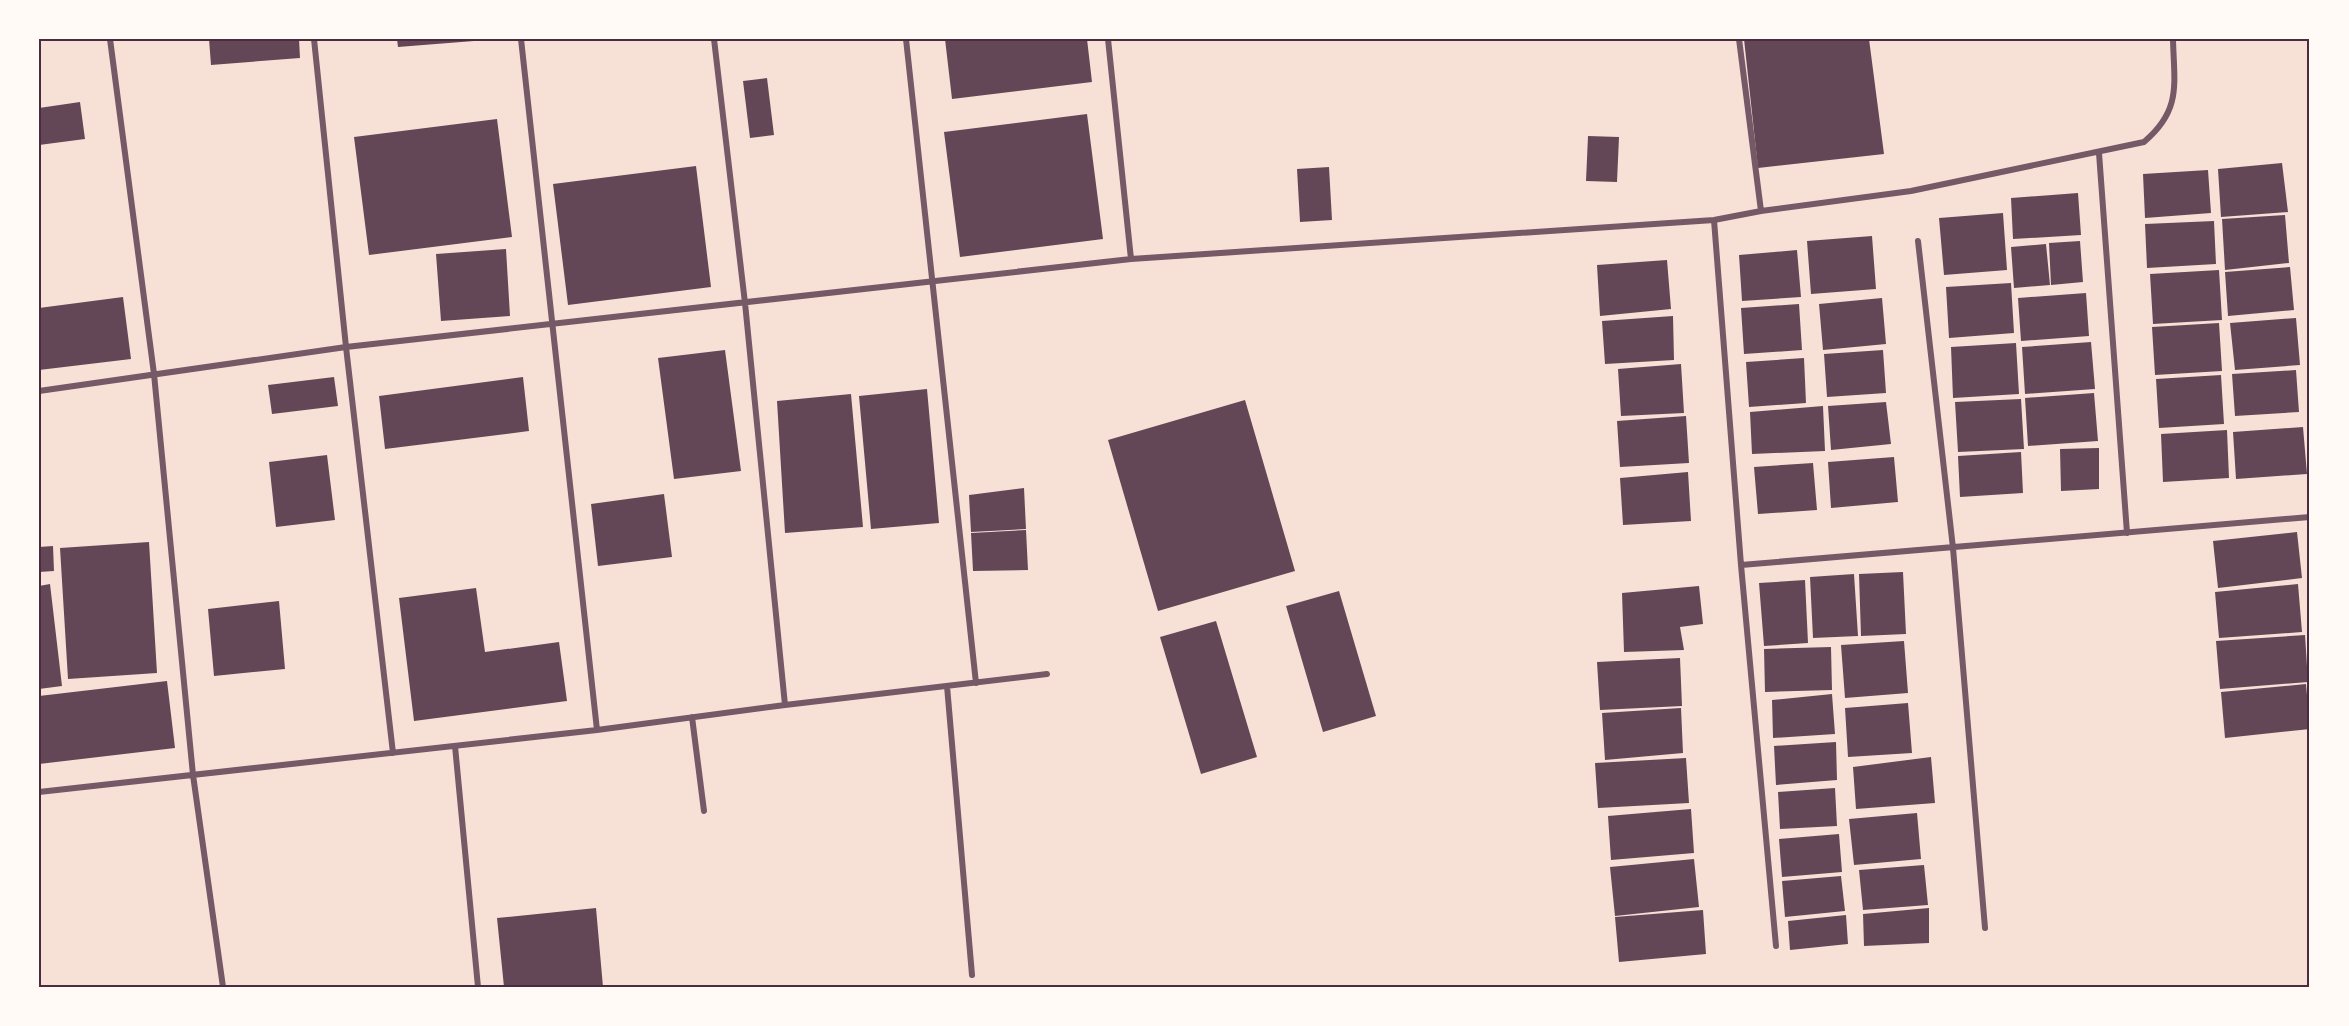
<svg xmlns="http://www.w3.org/2000/svg" width="2349" height="1026" font-family="'Nunito Sans',sans-serif">
<rect width="100%" height="100%" fill="#f7e1d7"/>
<path fill="#644757" d="M 209,39 L 299,39 L 300,58 L 211,65 Z
M 397,39 L 474,39 L 474,41 L 398,47 Z
M 945,39 L 1087,39 L 1092,82 L 952,99 Z
M 1744,39 L 1869,39 L 1884,154 L 1758,168 Z
M 767,78 L 774,135 L 750,138 L 743,81 Z
M 80,102 L 85,139 L 39,145 L 39,108 Z
M 1087,114 L 1103,239 L 960,257 L 944,132 Z
M 497,119 L 512,237 L 369,255 L 354,137 Z
M 1588,136 L 1619,137 L 1617,182 L 1586,181 Z
M 2282,163 L 2288,212 L 2221,217 L 2218,169 Z
M 696,166 L 711,287 L 568,305 L 553,184 Z
M 1329,167 L 1332,220 L 1300,222 L 1297,169 Z
M 2208,170 L 2211,213 L 2145,218 L 2143,174 Z
M 2078,193 L 2081,235 L 2013,239 L 2011,198 Z
M 2003,213 L 2007,270 L 1944,275 L 1939,218 Z
M 2285,215 L 2289,263 L 2225,270 L 2222,219 Z
M 2214,221 L 2216,264 L 2147,268 L 2145,224 Z
M 1872,236 L 1876,289 L 1811,294 L 1807,241 Z
M 2080,241 L 2083,282 L 2051,285 L 2049,243 Z
M 2046,244 L 2050,285 L 2014,288 L 2011,247 Z
M 506,249 L 510,316 L 441,321 L 436,254 Z
M 1797,250 L 1801,297 L 1742,301 L 1739,255 Z
M 1667,260 L 1671,309 L 1600,316 L 1597,265 Z
M 2290,267 L 2294,310 L 2228,316 L 2225,272 Z
M 2219,270 L 2222,320 L 2153,324 L 2150,274 Z
M 2011,283 L 2014,333 L 1949,338 L 1946,287 Z
M 2086,293 L 2089,336 L 2021,341 L 2018,298 Z
M 123,297 L 131,359 L 39,370 L 39,308 Z
M 1882,298 L 1886,344 L 1823,350 L 1819,304 Z
M 1799,304 L 1802,350 L 1744,354 L 1741,308 Z
M 1673,316 L 1674,360 L 1605,364 L 1602,321 Z
M 2296,318 L 2300,365 L 2235,370 L 2230,323 Z
M 2219,323 L 2222,371 L 2155,375 L 2152,327 Z
M 2091,342 L 2095,389 L 2025,394 L 2022,347 Z
M 2016,343 L 2019,394 L 1953,398 L 1951,347 Z
M 725,350 L 741,471 L 674,479 L 658,358 Z
M 1883,350 L 1886,393 L 1827,397 L 1824,354 Z
M 1804,358 L 1806,403 L 1749,407 L 1746,362 Z
M 1681,364 L 1684,413 L 1621,416 L 1618,369 Z
M 2296,370 L 2299,412 L 2235,416 L 2232,374 Z
M 2221,375 L 2224,424 L 2159,428 L 2156,379 Z
M 334,377 L 338,406 L 272,414 L 268,385 Z
M 523,377 L 529,431 L 385,449 L 379,396 Z
M 927,389 L 939,523 L 871,529 L 859,396 Z
M 2094,393 L 2098,441 L 2028,446 L 2025,398 Z
M 851,394 L 863,527 L 785,533 L 777,401 Z
M 2021,399 L 2024,449 L 1958,452 L 1955,402 Z
M 1245,400 L 1295,571 L 1158,611 L 1108,440 Z
M 1886,402 L 1891,444 L 1831,450 L 1828,406 Z
M 1823,406 L 1825,451 L 1752,454 L 1750,412 Z
M 1686,416 L 1689,463 L 1620,467 L 1617,421 Z
M 2303,427 L 2307,474 L 2236,479 L 2233,432 Z
M 2227,430 L 2229,478 L 2163,482 L 2161,434 Z
M 2099,448 L 2099,489 L 2061,491 L 2060,449 Z
M 2021,452 L 2023,493 L 1960,497 L 1958,456 Z
M 327,455 L 335,520 L 276,527 L 269,462 Z
M 1894,457 L 1898,502 L 1831,508 L 1828,462 Z
M 1813,463 L 1817,510 L 1758,514 L 1754,467 Z
M 1688,472 L 1691,521 L 1623,525 L 1620,478 Z
M 1024,488 L 1026,529 L 971,532 L 969,495 Z
M 664,494 L 672,557 L 598,566 L 591,504 Z
M 1026,530 L 1028,570 L 973,571 L 971,533 Z
M 2297,532 L 2302,578 L 2218,588 L 2213,541 Z
M 149,542 L 157,673 L 68,679 L 60,548 Z
M 53,546 L 54,571 L 39,572 L 39,547 Z
M 1903,572 L 1906,634 L 1861,636 L 1859,574 Z
M 1854,574 L 1858,636 L 1813,638 L 1810,577 Z
M 1805,580 L 1808,643 L 1764,646 L 1759,583 Z
M 50,584 L 62,686 L 39,689 L 39,586 Z
M 2298,584 L 2302,632 L 2219,638 L 2215,592 Z
M 1699,586 L 1703,624 L 1680,627 L 1684,650 L 1624,652 L 1622,593 Z
M 476,588 L 485,652 L 559,642 L 567,701 L 414,721 L 399,598 Z
M 1339,591 L 1376,716 L 1323,732 L 1286,606 Z
M 279,601 L 285,669 L 214,676 L 208,609 Z
M 1216,621 L 1257,757 L 1201,774 L 1160,637 Z
M 2305,635 L 2308,682 L 2220,689 L 2216,641 Z
M 1904,641 L 1908,693 L 1845,698 L 1841,645 Z
M 1831,647 L 1832,690 L 1765,692 L 1764,649 Z
M 1680,658 L 1682,706 L 1600,710 L 1597,662 Z
M 167,681 L 175,748 L 39,764 L 39,696 Z
M 2306,684 L 2310,729 L 2225,738 L 2221,692 Z
M 1832,694 L 1835,734 L 1773,738 L 1772,700 Z
M 1908,703 L 1912,753 L 1848,757 L 1845,708 Z
M 1681,708 L 1683,753 L 1605,760 L 1602,713 Z
M 1836,742 L 1837,780 L 1776,785 L 1774,746 Z
M 1931,757 L 1935,803 L 1856,809 L 1853,767 Z
M 1686,758 L 1689,803 L 1598,808 L 1595,763 Z
M 1835,788 L 1837,826 L 1780,829 L 1778,792 Z
M 1691,809 L 1694,853 L 1611,860 L 1608,816 Z
M 1917,813 L 1921,859 L 1854,865 L 1849,819 Z
M 1839,834 L 1842,872 L 1782,877 L 1779,839 Z
M 1694,859 L 1699,907 L 1615,916 L 1610,867 Z
M 1924,865 L 1928,905 L 1863,910 L 1859,870 Z
M 1841,876 L 1845,911 L 1785,917 L 1782,881 Z
M 596,908 L 603,987 L 504,987 L 497,918 Z
M 1929,908 L 1929,943 L 1864,946 L 1863,914 Z
M 1703,910 L 1706,954 L 1619,962 L 1615,917 Z
M 1846,915 L 1848,944 L 1790,950 L 1788,921 Z"/>
<g fill="none" stroke-linecap="round" stroke-linejoin="round">
<path stroke="#755966" stroke-width="6" d="M 110,39 L 154,374 L 193,775 L 223,987
M 314,39 L 346,347 L 393,753
M 714,39 L 745,303 L 785,705
M 906,39 L 976,683
M 1108,39 L 1131,259
M 1739,39 L 1761,211
M 2099,153 L 2127,533
M 1714,220 L 1741,565 L 1776,946
M 1918,241 L 1953,548 L 1985,928
M 39,391 L 346,347 L 1131,259 L 1714,220 L 1761,211 L 1911,191 L 2144,142 C 2182,110 2174,84 2173,39
M 1741,565 L 2310,517
M 947,686 L 972,975
M 692,717 L 704,811
M 597,730 L 785,705 L 1047,674
M 455,746 L 478,987
M 39,792 L 597,730 L 521,39"/>
</g>
<rect width="2349" height="1026" fill="none" stroke="#fffaf5" stroke-width="81"/>
<rect x="40" y="40" width="2268" height="946" fill="none" stroke="#4a2c40" stroke-width="2"/>
</svg>
